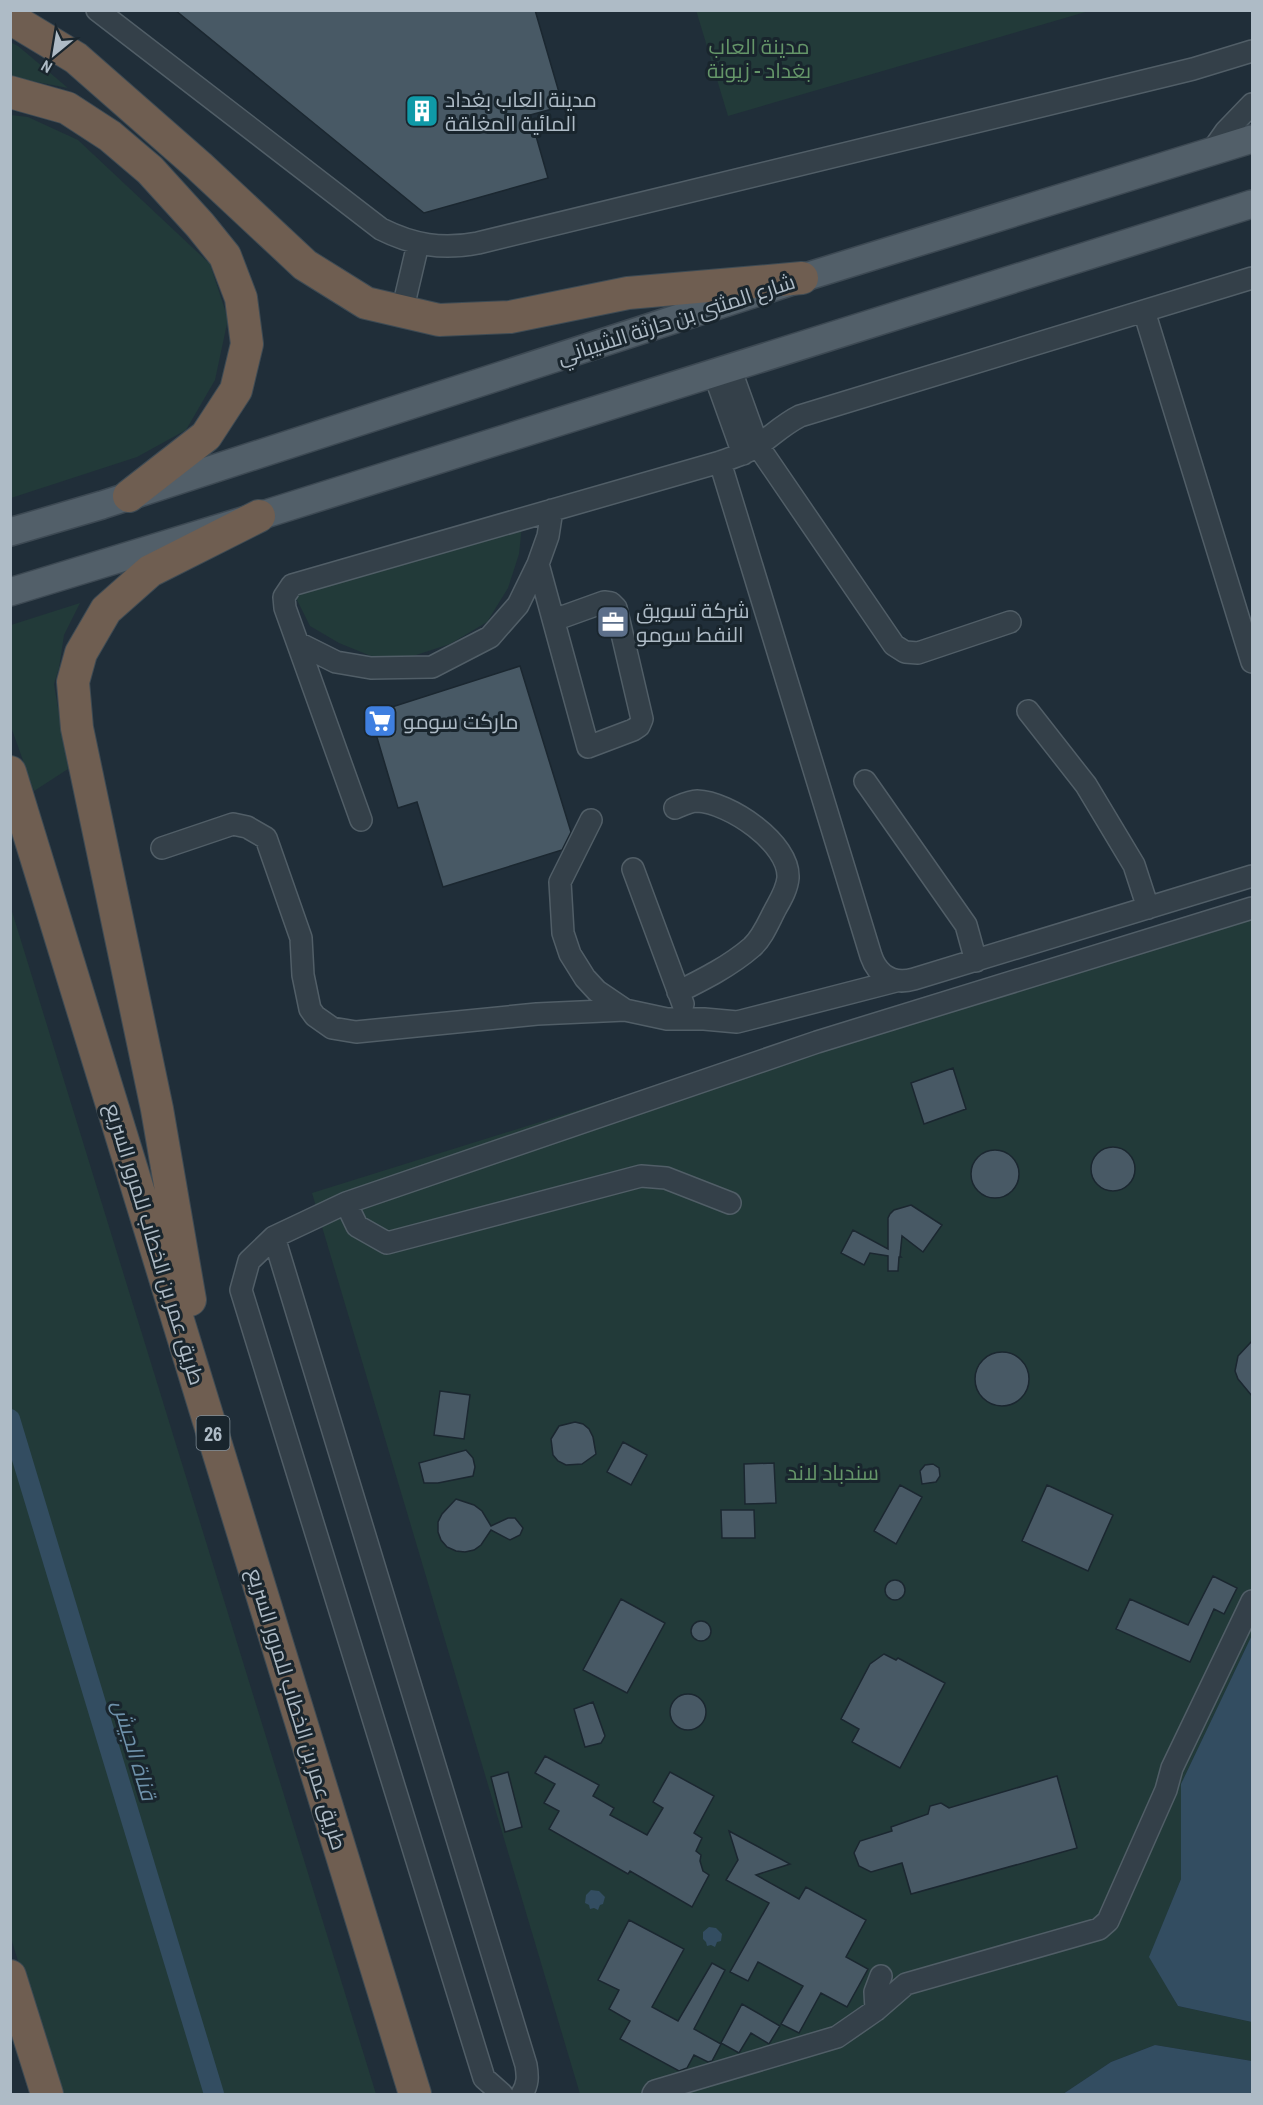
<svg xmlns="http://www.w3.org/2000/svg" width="1263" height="2105" font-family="'Archivo Narrow',Cairo,sans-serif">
<rect width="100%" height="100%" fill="#202e39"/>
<path fill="#223a39" d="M 696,10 L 1089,10 L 1089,11 L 728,116 Z
M 10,42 L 18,46 L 68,88 L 11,77 Z
M 11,115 L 28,117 L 78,140 L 210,264 L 228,319 L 215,380 L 186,430 L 137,457 L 11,498 Z
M 522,525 L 519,554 L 508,588 L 487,622 L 450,644 L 413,656 L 371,656 L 339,643 L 310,626 L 295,596 Z
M 80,603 L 64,635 L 59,668 L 54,684 L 68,769 L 34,791 L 11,727 L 11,625 Z
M 1252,900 L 1252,1635 L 1181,1784 L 1181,1879 L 1150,1956 L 1178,2006 L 1252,2022 L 1252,2061 L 1155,2045 L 1111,2062 L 1063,2094 L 580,2094 L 312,1193 Z
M 10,905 L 376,2094 L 59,2094 L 10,1935 Z"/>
<path fill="#334d61" d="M 1252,1635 L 1252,2022 L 1178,2006 L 1149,1957 L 1181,1879 L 1181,1784 Z
M 591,1890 L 599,1891 L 605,1897 L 603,1904 L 600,1905 L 598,1910 L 594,1908 L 590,1909 L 589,1905 L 585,1903 L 586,1895 Z
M 709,1927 L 716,1928 L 722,1934 L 721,1941 L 717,1942 L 715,1947 L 711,1945 L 707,1946 L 706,1942 L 703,1939 L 703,1932 Z
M 1155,2045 L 1252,2061 L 1252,2094 L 1063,2094 L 1111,2062 Z"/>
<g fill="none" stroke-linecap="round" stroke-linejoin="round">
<path stroke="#334d61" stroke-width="20" d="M 10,1419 L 214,2094"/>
</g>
<path fill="#485965" stroke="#1b2730" stroke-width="1.5" d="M 175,10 L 535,10 L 563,106 L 530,115 L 548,178 L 424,213 Z
M 520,666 L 571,832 L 562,850 L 443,887 L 417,802 L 398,808 L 370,714 Z
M 953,1068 L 966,1109 L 924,1124 L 911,1083 Z
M1091 1169a22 22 0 1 1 44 0a22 22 0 1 1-44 0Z
M971 1174a24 24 0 1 1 48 0a24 24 0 1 1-48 0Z
M 911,1205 L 942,1225 L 923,1252 L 902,1236 L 900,1256 L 901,1257 L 899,1257 L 898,1271 L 888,1271 L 888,1256 L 870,1253 L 864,1265 L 841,1253 L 853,1230 L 888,1249 L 888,1218 L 890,1214 L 894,1210 Z
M 1252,1341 L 1252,1396 L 1238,1379 L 1235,1371 L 1238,1356 Z
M975 1379a27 27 0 1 1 54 0a27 27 0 1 1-54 0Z
M 440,1391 L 470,1395 L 464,1439 L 434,1435 Z
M 575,1422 L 583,1424 L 589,1429 L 593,1437 L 596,1454 L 582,1464 L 566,1465 L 558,1461 L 553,1455 L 551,1439 L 559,1426 Z
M 623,1442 L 647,1455 L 631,1485 L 607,1472 Z
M 466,1450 L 473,1458 L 475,1467 L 473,1476 L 438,1483 L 424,1483 L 419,1463 Z
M 774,1463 L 776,1503 L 745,1504 L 744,1464 Z
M 933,1464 L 939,1468 L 940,1476 L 936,1482 L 922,1484 L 920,1471 L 925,1465 Z
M 900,1485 L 922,1497 L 896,1544 L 874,1531 Z
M 1047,1485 L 1113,1515 L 1088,1571 L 1022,1541 Z
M 456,1499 L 474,1505 L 482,1511 L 491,1526 L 508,1518 L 515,1518 L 523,1528 L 520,1535 L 510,1540 L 491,1530 L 481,1545 L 474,1550 L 465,1552 L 456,1551 L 447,1547 L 441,1540 L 438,1532 L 438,1522 L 442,1514 Z
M 721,1510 L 754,1510 L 755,1538 L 722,1538 Z
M 1213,1576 L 1237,1588 L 1224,1614 L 1214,1609 L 1190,1662 L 1116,1629 L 1130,1599 L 1188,1625 Z
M885 1590a10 10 0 1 1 20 0a10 10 0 1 1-20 0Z
M 621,1599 L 665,1623 L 627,1693 L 583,1670 Z
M691 1631a10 10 0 1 1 20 0a10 10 0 1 1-20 0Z
M 884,1654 L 896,1660 L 898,1658 L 945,1683 L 900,1768 L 852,1742 L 859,1729 L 841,1719 L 870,1664 Z
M670 1712a18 18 0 1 1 36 0a18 18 0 1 1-36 0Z
M 593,1702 L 605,1736 L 601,1743 L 585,1747 L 574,1709 Z
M 545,1756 L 599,1785 L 593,1796 L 614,1808 L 610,1815 L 647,1835 L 663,1808 L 653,1802 L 670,1772 L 714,1796 L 694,1833 L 702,1838 L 696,1851 L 701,1855 L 700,1861 L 703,1871 L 709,1875 L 692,1907 L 630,1871 L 628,1874 L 549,1829 L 559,1811 L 544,1803 L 555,1784 L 535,1773 Z
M 508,1772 L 522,1827 L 505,1832 L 491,1777 Z
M 1057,1776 L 1077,1848 L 911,1894 L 902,1863 L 871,1872 L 859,1866 L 854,1853 L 860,1841 L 892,1831 L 891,1827 L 928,1814 L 930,1806 L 941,1803 L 949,1808 Z
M 729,1831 L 790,1864 L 756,1875 L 799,1899 L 806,1887 L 866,1920 L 846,1957 L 868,1969 L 847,2007 L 821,1993 L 799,2033 L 781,2024 L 803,1986 L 758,1962 L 748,1981 L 730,1972 L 769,1903 L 726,1880 L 738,1860 Z
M 629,1920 L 684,1949 L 652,2007 L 678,2021 L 712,1963 L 725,1970 L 694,2029 L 721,2044 L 712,2061 L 708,2062 L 694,2055 L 687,2068 L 679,2071 L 620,2039 L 630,2021 L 609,2009 L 619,1990 L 598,1980 Z
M 742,2004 L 780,2026 L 769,2044 L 751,2033 L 739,2053 L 721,2043 Z"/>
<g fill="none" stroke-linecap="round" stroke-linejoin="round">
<defs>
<path id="minor" d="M 97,10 L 381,229 C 413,245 442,250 478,243 L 1193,69 L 1252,51
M 1212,151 L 1226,131 L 1252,104
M 1144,311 L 1252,662
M 402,312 L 418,244
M 730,368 L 758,446 L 894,645 L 905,652 L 918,653 L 1010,622
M 714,373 L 743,454
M 720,462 L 871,956 C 878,976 893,985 914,979 L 1252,876
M 538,564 L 588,747 L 633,730 L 639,726 L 642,719 L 616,608 L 611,603 L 604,602 L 554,620
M 298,643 L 336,662 L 371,668 L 432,667 L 490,637 L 518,605 L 538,564 L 548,536 L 552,510
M 1028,711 L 1086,785 L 1134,865 L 1148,908
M 865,781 L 966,925 L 976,961
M 675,808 C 682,805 690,801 697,801 C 729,802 790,843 788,878 C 787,889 781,899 776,908 C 769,921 763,937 752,947 C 730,966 704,979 678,992
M 361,820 L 285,608 L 284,597 L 292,585 L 720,462 C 734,457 748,453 760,444 C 774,434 784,424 800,416 L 1252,278
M 591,820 L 560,882 L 563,933 L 570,954 L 585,978 L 597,991 L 625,1010 L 667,1019 L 704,1019 L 737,1022 L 896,981
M 162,848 L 233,824 L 247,827 L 266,838 L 301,938 L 303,975 L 310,1009 L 315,1016 L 332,1028 L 356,1032 L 537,1014 L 625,1010
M 633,869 L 683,1004
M 346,1203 L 357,1226 L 387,1243 L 641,1176 L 666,1178 L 730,1203
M 274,1237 L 526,2065 C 528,2077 528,2084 522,2094
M 876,2010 L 875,1992 L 881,1976
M 502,2094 L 484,2078 L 241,1290 L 249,1261 L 274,1237 L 346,1203 L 817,1042 L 1252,908
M 653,2094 L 655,2091 L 837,2037 L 876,2010 L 906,1984 L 1099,1929 L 1108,1921 L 1166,1790 L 1172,1768 L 1252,1601"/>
<path id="major" d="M 10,532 L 102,505 L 802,278 L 1252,139
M 10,592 L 259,516 L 1252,204"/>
<path id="highway" d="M 10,18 L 76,58 L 199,166 L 305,265 L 366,303 L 439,320 L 510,317 L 628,293 L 802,278
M 10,92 L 67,108 L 110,136 L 150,170 L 200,225 L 225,256 L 241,298 L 247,344 L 236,390 L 206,436 L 129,496
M 10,772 L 415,2094
M 190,1300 L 157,1109 L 77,728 L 73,682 L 81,653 L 106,610 L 150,571 L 259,516
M 10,1976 L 47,2094"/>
</defs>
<use href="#minor" stroke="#515e67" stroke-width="24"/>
<use href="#major" stroke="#3d4953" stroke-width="30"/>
<use href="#highway" stroke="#3e4b54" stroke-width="34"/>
<use href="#minor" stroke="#344049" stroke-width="21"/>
<use href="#major" stroke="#525f69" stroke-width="27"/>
<use href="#highway" stroke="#6f5e51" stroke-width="32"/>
</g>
<defs>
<symbol id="building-square" viewBox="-11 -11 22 22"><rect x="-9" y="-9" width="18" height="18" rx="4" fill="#0f9aa8" stroke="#19252d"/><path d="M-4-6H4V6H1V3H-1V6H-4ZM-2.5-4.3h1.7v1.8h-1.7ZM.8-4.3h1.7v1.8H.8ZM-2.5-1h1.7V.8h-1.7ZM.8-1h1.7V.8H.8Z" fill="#fff"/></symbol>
<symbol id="office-square" viewBox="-11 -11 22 22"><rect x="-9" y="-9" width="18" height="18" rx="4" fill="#5c6f8a" stroke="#19252d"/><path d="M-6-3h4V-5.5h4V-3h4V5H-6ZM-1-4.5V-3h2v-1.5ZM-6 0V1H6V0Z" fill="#fff"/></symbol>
<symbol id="supermarket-square" viewBox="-11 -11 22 22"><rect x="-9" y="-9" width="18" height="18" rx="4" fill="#3f7fe0" stroke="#19252d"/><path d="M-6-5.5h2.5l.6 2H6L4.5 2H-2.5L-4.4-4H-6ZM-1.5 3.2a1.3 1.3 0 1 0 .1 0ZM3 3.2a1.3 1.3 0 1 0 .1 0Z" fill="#fff"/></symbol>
</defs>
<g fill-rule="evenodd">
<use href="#building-square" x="403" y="92" width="38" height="38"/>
<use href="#office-square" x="594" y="603" width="38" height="38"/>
<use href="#supermarket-square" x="361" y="702" width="38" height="38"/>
</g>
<g text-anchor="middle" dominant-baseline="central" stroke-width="6" stroke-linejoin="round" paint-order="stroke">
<rect fill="#19252d" stroke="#818e98" stroke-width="1.5" x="196.5" y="1416" width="33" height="34" rx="4.5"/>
<g font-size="20" font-weight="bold" fill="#aebbc6">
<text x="213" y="1433">26</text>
</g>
<g font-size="21" fill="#659669" stroke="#19252d">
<text x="759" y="46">مدينة العاب<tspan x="759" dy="24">بغداد - زيونة</tspan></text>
<text x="833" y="1472">سندباد لاند</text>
</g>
<g font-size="21" fill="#aebbc6" stroke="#19252d" text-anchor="start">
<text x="445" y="99">مدينة العاب بغداد<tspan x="445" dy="24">المائية المغلقة</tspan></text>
<text x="636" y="610">شركة تسويق<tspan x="636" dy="24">النفط سومو</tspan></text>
<text x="403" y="721">ماركت سومو</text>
</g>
<g font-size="21" fill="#aebbc6" stroke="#19252d">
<text transform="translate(676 319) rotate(-18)">شارع المثنى بن حارثة الشيباني</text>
<text transform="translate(155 1244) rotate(73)">طريق عمر بن الخطاب للمرور السريع</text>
<text transform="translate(297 1709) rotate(73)">طريق عمر بن الخطاب للمرور السريع</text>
</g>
<g font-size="22" font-style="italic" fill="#6e91aa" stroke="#19252d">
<text transform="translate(135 1750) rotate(73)">قناة الجيش</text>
</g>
</g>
<rect width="1263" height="2105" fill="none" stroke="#aebbc6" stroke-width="24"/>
<g transform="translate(54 54) rotate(210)" stroke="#19252d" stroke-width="4.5" paint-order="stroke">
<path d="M0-4.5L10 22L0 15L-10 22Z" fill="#aebbc6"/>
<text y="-9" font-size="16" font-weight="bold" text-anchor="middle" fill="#aebbc6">N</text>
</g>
</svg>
